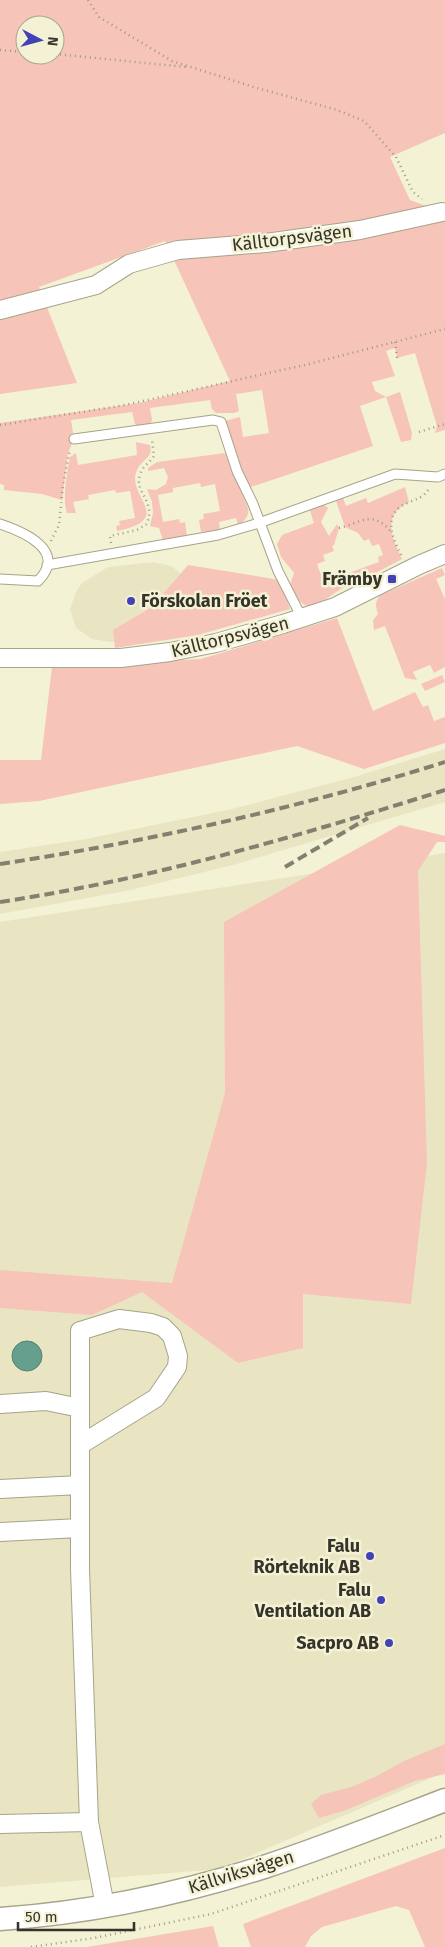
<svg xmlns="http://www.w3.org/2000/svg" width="445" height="1947" font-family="'Fira Sans',sans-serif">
<rect width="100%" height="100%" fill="#f4f2d5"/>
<path fill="#e9e5c2" d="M 154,562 L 171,566 L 178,571 L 186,580 L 146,637 L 110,642 L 92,639 L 76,628 L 70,609 L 76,592 L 82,583 L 108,567 Z
M 445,749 L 445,802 L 233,865 L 126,891 L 0,914 L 0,852 L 86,839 L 232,809 L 354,777 Z
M 445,853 L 445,1772 L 220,1869 L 0,1887 L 0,922 Z"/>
<path fill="#f6c4b9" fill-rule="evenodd" d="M 0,0 L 445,0 L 445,133 L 390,157 L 410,200 L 445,213 L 445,430 L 435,433 L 437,426 L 415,353 L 397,358 L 395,348 L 386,351 L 395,376 L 372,382 L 375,391 L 386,397 L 400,392 L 412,433 L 411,440 L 401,442 L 386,397 L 360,406 L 373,446 L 245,489 L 221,422 L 240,417 L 243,437 L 269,433 L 262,390 L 236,394 L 239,411 L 234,413 L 216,413 L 212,409 L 210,400 L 150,408 L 152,420 L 150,425 L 138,426 L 135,424 L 132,412 L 71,420 L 74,439 L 68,453 L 62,500 L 42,494 L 4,490 L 4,485 L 0,484 L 0,423 L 139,403 L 230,381 L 165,241 L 39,287 L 77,383 L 0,394 ZM 25,25 L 55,25 L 55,55 L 25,55 Z
M 136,442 L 150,445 C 154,458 141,460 137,470 C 125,497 177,518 117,531 L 116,526 L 120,525 L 119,521 L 135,518 L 130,491 L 116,493 L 115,490 L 88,495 L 89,499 L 73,502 L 76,513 L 67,513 C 62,499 67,472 70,457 L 76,453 L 78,465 L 137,455 Z
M 225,453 L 248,508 C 250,516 244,521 238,526 L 236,518 L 219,522 L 220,530 L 201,532 L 199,520 L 204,519 L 203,514 L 220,511 L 215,484 L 201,487 L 200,483 L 173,488 L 173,492 L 158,495 L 163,522 L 179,519 L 180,523 L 185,522 L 187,537 L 163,541 L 159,528 L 150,526 L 153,513 L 152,502 L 147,489 L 156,490 L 166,484 L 168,477 L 164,468 L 148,471 L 148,468 L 157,462 Z
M 405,487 L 409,502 C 381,516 392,538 402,559 L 370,576 L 348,584 L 313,608 C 304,607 291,596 291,586 C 290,582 293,577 294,573 L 281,557 L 277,544 L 282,535 L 314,523 L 309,508 L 323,504 L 328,508 L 321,522 L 329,536 L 337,524 L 339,528 L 334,545 L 332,546 L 334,551 L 323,555 L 325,561 L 317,564 L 321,575 L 329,572 L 332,579 L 379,562 L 378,557 L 383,555 L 379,544 L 372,546 L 369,539 L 364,541 L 358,533 L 345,527 L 336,501 L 339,498 L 343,498 L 346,506 L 366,498 L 368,503 Z
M 188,565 L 280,580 L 290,609 L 198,635 L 115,648 L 113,630 L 152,607 Z
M 442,568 L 445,575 L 436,579 L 445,599 L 445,667 L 434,673 L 430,665 L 413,672 L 417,680 L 405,678 L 385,626 L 374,630 L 373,620 L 378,614 C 376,607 374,601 381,595 Z
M 337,618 L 373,711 L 415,692 L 423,707 L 428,705 L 434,721 L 445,717 L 445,743 L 364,769 L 297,746 L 39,801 L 0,804 L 0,760 L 41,760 L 52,667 L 201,659 Z
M 442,675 L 445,682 L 425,691 L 421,684 Z
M 400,825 L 445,836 L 445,842 L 437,842 L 418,871 L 427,1163 L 411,1304 L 303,1294 L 303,1348 L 238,1363 L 142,1292 L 92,1315 L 0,1308 L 0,1270 L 172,1283 L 225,1093 L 224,922 Z
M 445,1744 L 445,1774 L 415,1781 L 346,1810 L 319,1818 L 311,1804 L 321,1795 L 351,1787 L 375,1777 L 404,1761 Z
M 445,1848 L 445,1947 L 425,1947 L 409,1910 L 396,1906 L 322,1927 L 311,1936 L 305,1947 L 251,1947 L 243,1924 Z
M 213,1926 L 219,1947 L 87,1947 Z"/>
<path fill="#64a08d" stroke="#56806f" d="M12 1356a15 15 0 1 1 30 0a15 15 0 1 1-30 0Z"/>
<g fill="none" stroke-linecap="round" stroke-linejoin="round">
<defs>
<path id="service" d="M 74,439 L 213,420 L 221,422 L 237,471 L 253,504 L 278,571 L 302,618
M 0,524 C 24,532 68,551 38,581 L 0,579
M 47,565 L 218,535 L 259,523 L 395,474 L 438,477 L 445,474"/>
<path id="minor" d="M 0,310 L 96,285 L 129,264 L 178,250 L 266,243 L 360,230 L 442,212
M 0,658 L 121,658 L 170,652 L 216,643 L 283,624 L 335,607 L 419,565 L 445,554
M 0,1404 L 46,1401 L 80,1408
M 80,1445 L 156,1398 L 177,1367 L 178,1356 L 172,1336 L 163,1327 L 151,1323 L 119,1319 L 80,1331 L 80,1569 L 89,1822 L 105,1906
M 0,1489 L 80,1485
M 0,1532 L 80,1528
M 0,1824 L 89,1822"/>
<path id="tertiary" d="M 0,1919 C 89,1913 179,1894 264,1867 C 325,1847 385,1823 445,1800"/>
</defs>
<use href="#service" stroke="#a6a489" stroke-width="11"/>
<use href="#minor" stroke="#a6a489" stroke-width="20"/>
<use href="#tertiary" stroke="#a6a489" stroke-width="25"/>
<path stroke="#9c9a86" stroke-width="2.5" stroke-dasharray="1 4" stroke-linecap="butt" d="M 88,0 L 99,17 L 172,61 L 257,88 L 337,110 L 364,121 L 396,157 L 413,192 L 422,199
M 0,50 L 25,52
M 55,54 L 186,67
M 395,342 L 397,358
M 0,425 L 125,405 L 309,364 L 445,329
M 419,432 L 445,424
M 339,528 C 361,523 373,509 391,532
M 51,541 L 59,525 L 63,485 L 70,449
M 111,543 L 110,536 L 137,530 L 147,524 C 156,500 134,493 140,475 C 142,466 150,463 154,456 L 152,440
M 401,555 C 392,537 382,514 407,503 C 416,499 424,498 429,488
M 31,1947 L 94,1938 L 211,1914 L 445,1835"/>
<use href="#service" stroke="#fff" stroke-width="9"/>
<use href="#minor" stroke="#fff" stroke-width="18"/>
<use href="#tertiary" stroke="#fff" stroke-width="22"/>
<path stroke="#82806e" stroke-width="4" stroke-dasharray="10 5" stroke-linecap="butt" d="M 0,864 C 151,841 299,808 445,762
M 285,867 L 368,818
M 0,902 C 152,879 299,836 445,790"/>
</g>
<g fill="#4341b6" stroke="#f4f2d5" stroke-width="2">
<rect x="387" y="574" width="10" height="10" rx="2.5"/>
<circle cx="131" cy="601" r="5"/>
<circle cx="370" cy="1556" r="5"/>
<circle cx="381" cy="1600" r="5"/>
<circle cx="389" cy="1643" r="5"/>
</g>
<g text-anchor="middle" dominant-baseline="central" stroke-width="5" stroke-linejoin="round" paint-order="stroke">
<g font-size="18" fill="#36342a" stroke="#f4f2d5">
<text transform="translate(292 238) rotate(-7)">Källtorpsvägen</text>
<text transform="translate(230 637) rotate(-14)">Källtorpsvägen</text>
<text transform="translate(241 1872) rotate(-17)">Källviksvägen</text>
</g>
<g font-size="18" font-weight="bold" fill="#36342a" stroke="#f4f2d5" text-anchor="end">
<text x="382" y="579">Främby</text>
<text x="141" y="601" text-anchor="start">Förskolan Fröet</text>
<text x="360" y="1546">Falu<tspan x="360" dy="21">Rörteknik AB</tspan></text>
<text x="371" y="1590">Falu<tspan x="371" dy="21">Ventilation AB</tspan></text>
<text x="379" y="1643">Sacpro AB</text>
</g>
</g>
<g transform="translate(40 40) rotate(96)"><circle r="24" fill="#f4f2d5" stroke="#a8a691"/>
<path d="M0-4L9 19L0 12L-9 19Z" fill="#4341b6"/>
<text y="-8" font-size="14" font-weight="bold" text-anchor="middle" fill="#36342a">N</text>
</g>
<path d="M18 1922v8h116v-8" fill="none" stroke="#36342a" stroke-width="2.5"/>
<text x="25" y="1922" font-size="15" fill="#36342a" stroke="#f4f2d5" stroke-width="4" paint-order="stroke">50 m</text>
</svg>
